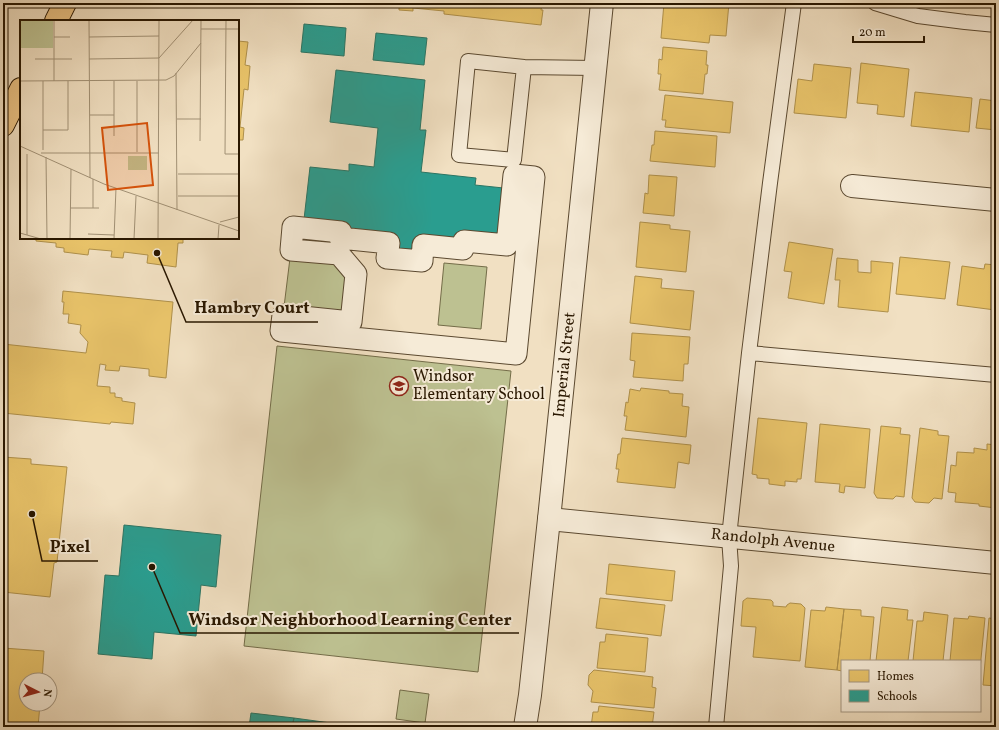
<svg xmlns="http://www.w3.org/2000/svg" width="999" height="730" font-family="Vollkorn,serif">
<rect width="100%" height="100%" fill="#f1e0c2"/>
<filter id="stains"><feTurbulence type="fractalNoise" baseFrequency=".005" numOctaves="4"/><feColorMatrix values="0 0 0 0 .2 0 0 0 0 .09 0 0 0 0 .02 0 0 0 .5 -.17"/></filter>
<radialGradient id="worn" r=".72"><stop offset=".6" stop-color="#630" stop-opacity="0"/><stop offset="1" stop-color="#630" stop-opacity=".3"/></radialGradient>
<path fill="#bdc191" stroke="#736c48" d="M 291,250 L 339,254 L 356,274 L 351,322 L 283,315 Z
M 444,263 L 487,267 L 481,329 L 438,325 Z
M 277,346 L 511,371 L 478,672 L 244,646 Z
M 400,690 L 429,694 L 425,723 L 396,719 Z"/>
<path fill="#e9c46a" stroke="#af904a" d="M 399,3 L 542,3 L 541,10 L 543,10 L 541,25 L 444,14 L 444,11 L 413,8 L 413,11 L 399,10 Z
M 664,3 L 729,3 L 726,36 L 710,35 L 709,43 L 661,38 Z
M 238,41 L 248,42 L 245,65 L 250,66 L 248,90 L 244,89 L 240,127 L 244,128 L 243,140 L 238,140 Z
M 663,47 L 707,51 L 706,65 L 708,65 L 707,74 L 705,74 L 703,94 L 659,90 L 661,74 L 658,74 L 659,59 L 662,60 Z
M 861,63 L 909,69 L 904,117 L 877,114 L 878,105 L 857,103 Z
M 814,64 L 851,68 L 846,118 L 794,113 L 798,79 L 812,81 Z
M 915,92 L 972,98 L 969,132 L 911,126 Z
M 665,95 L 733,102 L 730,133 L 665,127 L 666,120 L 662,120 Z
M 980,99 L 996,101 L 996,130 L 976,128 Z
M 655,131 L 717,136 L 715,167 L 650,161 L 652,145 L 654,145 Z
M 649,175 L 677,177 L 674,216 L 643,213 L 645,193 L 648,194 Z
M 640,222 L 670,225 L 670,229 L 690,231 L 686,272 L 636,267 Z
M 36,238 L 183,238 L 183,243 L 178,243 L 176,267 L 147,263 L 148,255 L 124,252 L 123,258 L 111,257 L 112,251 L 89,249 L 88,255 L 64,252 L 64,248 L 56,247 L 56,243 L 36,241 Z
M 789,242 L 833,249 L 824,304 L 788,298 L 792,272 L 784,271 Z
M 900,257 L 950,262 L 945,299 L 896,294 Z
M 837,258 L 858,260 L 858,272 L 871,273 L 871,261 L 893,263 L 888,312 L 838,307 L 840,280 L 835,280 Z
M 985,264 L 996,265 L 996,300 L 995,310 L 957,305 L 962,266 L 984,269 Z
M 635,276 L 662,279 L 661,288 L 694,291 L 690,330 L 630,323 Z
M 63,291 L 173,302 L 166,378 L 149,376 L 149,369 L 120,366 L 119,371 L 105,370 L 106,365 L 100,364 L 97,386 L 110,387 L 110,393 L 115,393 L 115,397 L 122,398 L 122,401 L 135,403 L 133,424 L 111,422 L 110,424 L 3,413 L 3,344 L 86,353 L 88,342 L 80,333 L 81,325 L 68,323 L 69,314 L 63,314 L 64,302 L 62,302 Z
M 632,333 L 690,337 L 688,364 L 684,364 L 683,381 L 633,377 L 635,361 L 630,360 Z
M 641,388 L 669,391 L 669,393 L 683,394 L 682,406 L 689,407 L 686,437 L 625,430 L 627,416 L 624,416 L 626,402 L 628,403 L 630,389 L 640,391 Z
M 758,418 L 807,423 L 801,479 L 797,479 L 797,482 L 785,481 L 785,486 L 769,484 L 769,479 L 757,478 L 757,475 L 752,474 Z
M 820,424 L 870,429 L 865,488 L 845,486 L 844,493 L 839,492 L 840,484 L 815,482 Z
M 881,426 L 901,428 L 900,434 L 910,435 L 904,497 L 896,496 L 893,499 L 877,498 L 874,493 Z
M 920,428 L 938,431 L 938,435 L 949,436 L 942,499 L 934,498 L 929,503 L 915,502 L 912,498 Z
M 622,438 L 691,445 L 689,464 L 678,462 L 675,488 L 617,482 L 619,469 L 616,469 L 618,454 L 620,454 Z
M 987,444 L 996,445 L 996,508 L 979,506 L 979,504 L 955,502 L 956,493 L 948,492 L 951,465 L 956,466 L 957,452 L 974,453 L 974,448 L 987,450 Z
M 3,457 L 31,459 L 31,464 L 67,467 L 57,562 L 54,563 L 50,597 L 3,592 Z
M 609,564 L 675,571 L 672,601 L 606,594 Z
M 600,598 L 665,605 L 661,636 L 596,628 Z
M 747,598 L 771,600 L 773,602 L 773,606 L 786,607 L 787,605 L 790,603 L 801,604 L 805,608 L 800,661 L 753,657 L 756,627 L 741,626 L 743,601 Z
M 826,607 L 844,609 L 837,670 L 805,667 L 811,610 L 825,611 Z
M 882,607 L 908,610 L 907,620 L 913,620 L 908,661 L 876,661 Z
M 844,609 L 861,610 L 861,616 L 874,617 L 870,661 L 842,661 L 842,671 L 837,670 Z
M 924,612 L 948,615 L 943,661 L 913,661 L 917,621 L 923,621 Z
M 969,616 L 985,618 L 980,669 L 980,661 L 950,661 L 954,618 L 968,619 Z
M 989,618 L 996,619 L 996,686 L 983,685 Z
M 606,634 L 648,638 L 645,672 L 597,668 L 600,642 L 605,642 Z
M 3,648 L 44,651 L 42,680 L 26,680 L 26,704 L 40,704 L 38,727 L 3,727 Z
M 594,670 L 653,677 L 652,687 L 656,688 L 654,708 L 591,702 L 593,691 L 588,685 L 589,675 Z
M 599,706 L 654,712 L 652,727 L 591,727 L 593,712 L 598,712 Z"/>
<path fill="#2a9d8f" stroke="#2a7564" d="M 304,24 L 346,28 L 344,56 L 301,52 Z
M 376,33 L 427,38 L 424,65 L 373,60 Z
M 336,70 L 425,80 L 420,130 L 426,130 L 421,172 L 476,178 L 475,185 L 513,189 L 507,245 L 423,245 L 422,261 L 303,228 L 310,167 L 349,171 L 349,164 L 374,167 L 378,128 L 330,122 Z
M 124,525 L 221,535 L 216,587 L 201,585 L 196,636 L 154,632 L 152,659 L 98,654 L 105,575 L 119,576 Z
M 251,713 L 294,718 L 292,727 L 249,727 Z
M 294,718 L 338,724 L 362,727 L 292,727 Z"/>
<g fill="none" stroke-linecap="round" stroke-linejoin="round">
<defs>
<path id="service" d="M 875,3 L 918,16 L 965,22 L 996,25
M 468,61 L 524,67 L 514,160 L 459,155 Z
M 524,67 L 595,68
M 749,353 L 996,375
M 716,727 L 731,566 L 729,537 L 749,353 L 770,183 L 794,3"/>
<path id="pedestrian" d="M 514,175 L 534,177 L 516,354 L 281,331 L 283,315 L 351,322 L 356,274 L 339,254 L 291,250 L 293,227 L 341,232 L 340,238 L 389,243 L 387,258 L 422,261 L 423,245 L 463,249 L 464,241 L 507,245 Z"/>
<path id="minor" d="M 852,186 L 996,200
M 549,519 L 996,563"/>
<path id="tertiary" d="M 525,727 L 530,695 L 549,519 L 602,3"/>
<path id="primary" d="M 56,21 L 65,3
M 3,125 L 21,89"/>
</defs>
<use href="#service" stroke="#5b4930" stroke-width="16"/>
<use href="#pedestrian" stroke="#5b4930" stroke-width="23"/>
<use href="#minor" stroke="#5b4930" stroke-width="24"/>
<use href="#tertiary" stroke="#5b4930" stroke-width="24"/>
<use href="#primary" stroke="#291700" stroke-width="24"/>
<use href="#service" stroke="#f6ebd7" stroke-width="14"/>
<use href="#pedestrian" stroke="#f6ebd7" stroke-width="21"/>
<use href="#minor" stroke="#f6ebd7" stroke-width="22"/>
<use href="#tertiary" stroke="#f6ebd7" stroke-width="22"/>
<use href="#primary" stroke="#e8c081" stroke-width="22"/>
</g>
<defs>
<symbol id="school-ring" viewBox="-11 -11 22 22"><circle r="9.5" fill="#f6ebd7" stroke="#8f2418" stroke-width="1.5"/><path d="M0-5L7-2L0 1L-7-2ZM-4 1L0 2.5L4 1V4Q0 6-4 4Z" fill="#8f2418"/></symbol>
</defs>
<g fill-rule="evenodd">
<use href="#school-ring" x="388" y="375" width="22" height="22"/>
</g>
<g text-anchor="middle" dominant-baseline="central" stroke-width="4" stroke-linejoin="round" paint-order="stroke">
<g font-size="16" fill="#291700" stroke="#f6ebd7">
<text transform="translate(565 365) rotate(-84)">Imperial Street</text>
<text transform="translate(773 541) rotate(6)">Randolph Avenue</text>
</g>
<g font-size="16" fill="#291700" stroke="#f6ebd7" text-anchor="start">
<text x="413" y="377">Windsor<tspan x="413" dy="18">Elementary School</tspan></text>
</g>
</g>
<g transform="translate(20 20)">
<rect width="219" height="219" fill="#f1e0c2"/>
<path d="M 0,0 L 33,0 L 33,28 L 0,28 ZM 108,136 L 127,136 L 127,150 L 108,150 Z" fill="#bdc191"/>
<path fill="none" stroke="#a19074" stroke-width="1" d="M 34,0 L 34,61M 69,0 L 70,158M 206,0 L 205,134 L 219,134M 181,9 L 219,9M 34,17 L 50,17M 69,17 L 139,16M 15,39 L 52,39M 69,39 L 139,38 L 173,0M 156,53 L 157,190M 0,61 L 146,60 L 154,56 L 181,23M 23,61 L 23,130M 94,61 L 94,116M 117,61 L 117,132M 70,95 L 94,95M 157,99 L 181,99M 23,110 L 48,110 L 48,61M 180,121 L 181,0M 0,126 L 84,164 L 219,211M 21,133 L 139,133M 7,134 L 7,215M 26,137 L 27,219M 158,154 L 219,154M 158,176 L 219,176M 50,188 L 79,188M 73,188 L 73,159M 200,202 L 219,197M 0,213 L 21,219M 68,214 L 94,215M 50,219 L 51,149M 94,219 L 96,168M 114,219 L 116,176M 138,219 L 139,0M 198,219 L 199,205"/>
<path fill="#d5520b" fill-opacity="0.15" stroke="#d5520b" stroke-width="2" d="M 127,103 L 133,165 L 88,170 L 82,108 Z"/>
<rect width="219" height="219" fill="none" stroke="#291700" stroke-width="2"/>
</g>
<path fill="none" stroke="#291700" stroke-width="1.5" d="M157 253L186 322H318M32 514L42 561H98M152 567L180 633H519"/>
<g fill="#291700" stroke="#f6ebd7" stroke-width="1.5">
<circle cx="157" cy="253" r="4"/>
<circle cx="32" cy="514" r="4"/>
<circle cx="152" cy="567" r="4"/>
</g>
<g font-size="17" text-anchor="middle" font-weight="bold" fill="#291700" stroke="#f6ebd7" stroke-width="4" stroke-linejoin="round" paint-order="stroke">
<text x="252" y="313">Hambry Court</text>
<text x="70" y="552">Pixel</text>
<text x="350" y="625">Windsor Neighborhood Learning Center</text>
</g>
<rect width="999" height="730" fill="none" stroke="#f1e0c2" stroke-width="16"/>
<rect x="4" y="4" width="991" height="722" fill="none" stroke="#291700" stroke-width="2"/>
<rect x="8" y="8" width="983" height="714" fill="none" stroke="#291700"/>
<rect x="841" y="660" width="140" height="52" fill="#f6ebd7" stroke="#a49681"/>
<rect x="849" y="670" width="20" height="12" fill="#e9c46a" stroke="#a49681"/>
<text x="877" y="680" font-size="12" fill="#291700">Homes</text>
<rect x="849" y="690" width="20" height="12" fill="#2a9d8f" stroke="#a49681"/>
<text x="877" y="700" font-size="12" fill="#291700">Schools</text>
<g transform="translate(38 692) rotate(96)"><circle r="19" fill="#f6ebd7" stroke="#a49681"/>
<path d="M0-3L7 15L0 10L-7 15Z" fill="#8f2418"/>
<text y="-6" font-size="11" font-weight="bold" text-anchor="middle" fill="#291700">N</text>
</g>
<path d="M853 36v6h71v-6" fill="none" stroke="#291700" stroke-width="2"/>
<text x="859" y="36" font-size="12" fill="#291700" stroke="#f6ebd7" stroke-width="3" paint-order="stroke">20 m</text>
<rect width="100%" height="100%" filter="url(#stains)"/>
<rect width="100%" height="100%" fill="url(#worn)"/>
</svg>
